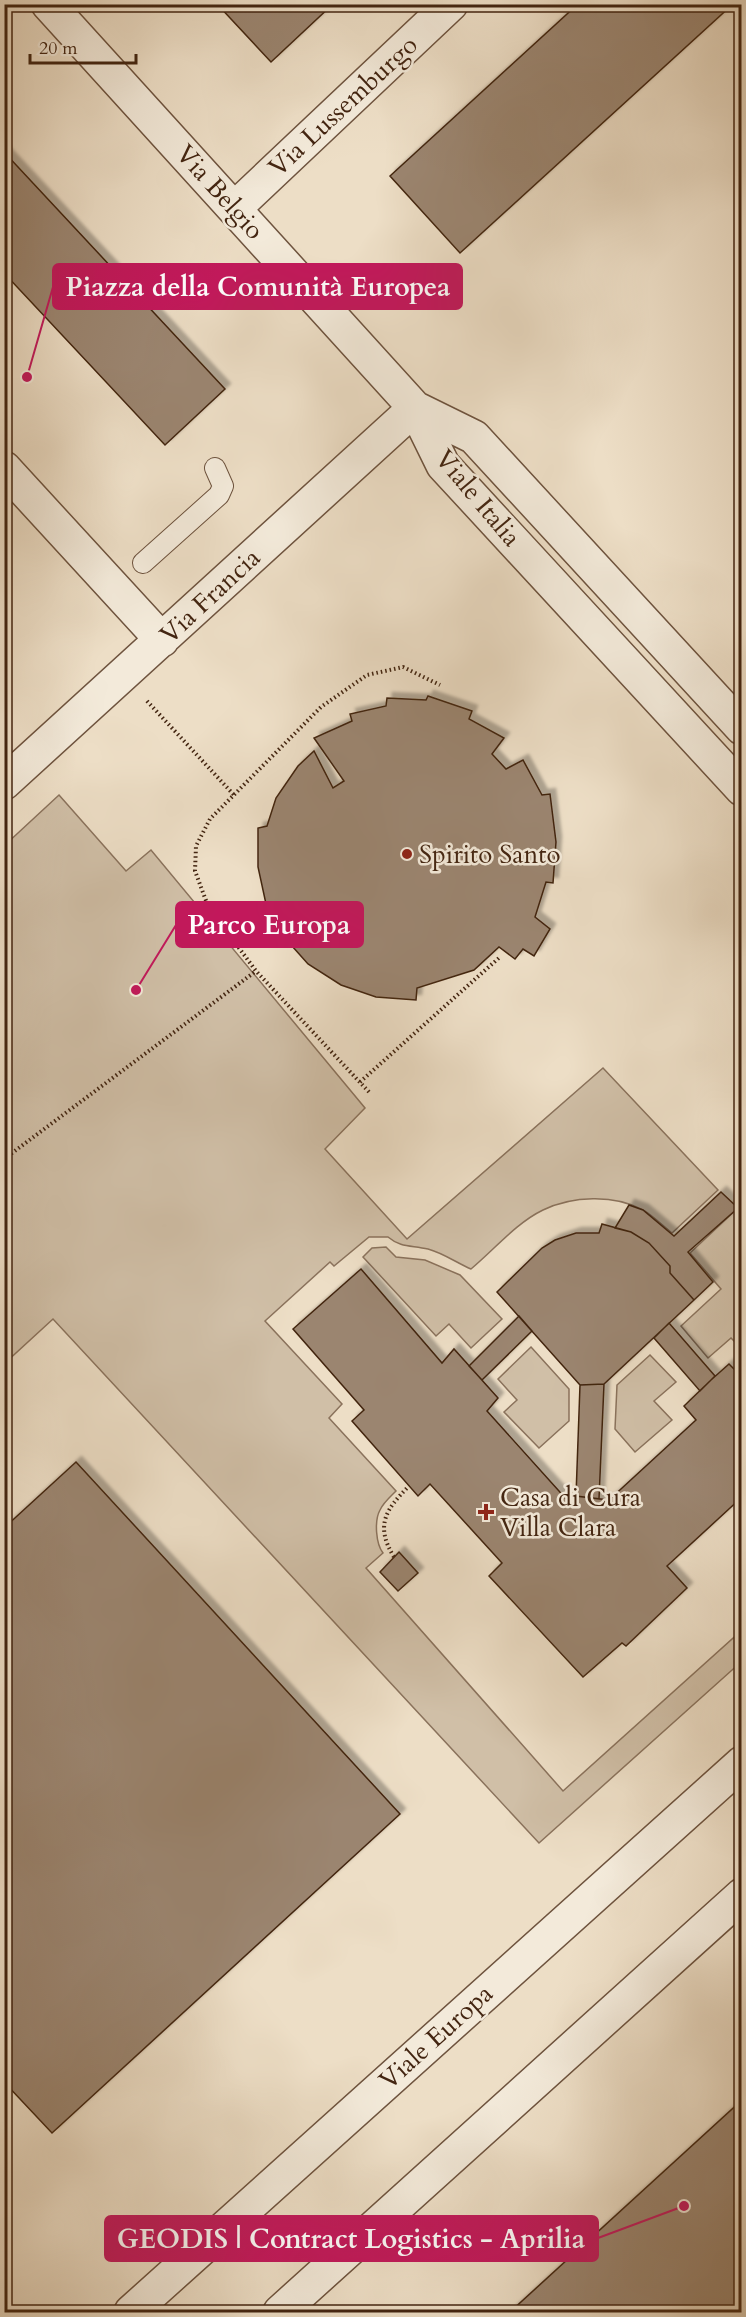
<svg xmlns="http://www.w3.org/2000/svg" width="746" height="2317" font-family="Cardo,serif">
<defs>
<filter id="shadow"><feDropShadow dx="5.5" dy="-5.5" stdDeviation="1.5" flood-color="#0004"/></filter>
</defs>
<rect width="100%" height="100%" fill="#eddec6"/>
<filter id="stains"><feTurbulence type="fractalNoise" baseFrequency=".00333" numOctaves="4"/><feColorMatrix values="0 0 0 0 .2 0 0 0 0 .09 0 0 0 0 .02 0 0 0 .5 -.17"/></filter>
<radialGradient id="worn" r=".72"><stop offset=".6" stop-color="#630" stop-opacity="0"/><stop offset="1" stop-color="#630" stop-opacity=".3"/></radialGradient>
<path fill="#d0bfa7" stroke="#8a725c" stroke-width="1.5" d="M 59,795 L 126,871 L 151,850 L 365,1108 L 325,1149 L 407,1239 L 603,1068 L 718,1190 L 672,1233 C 663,1226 653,1216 643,1210 C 614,1194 572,1196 543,1210 C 516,1223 494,1250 471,1269 C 457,1263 443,1253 428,1249 C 412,1245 401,1248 388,1237 L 369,1237 L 334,1266 L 330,1262 L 265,1321 L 342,1404 L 329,1418 L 396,1491 C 390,1497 383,1503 380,1510 C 374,1521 376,1544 383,1553 L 366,1568 L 563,1791 L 741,1631 L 741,1662 L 539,1843 L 53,1319 L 5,1363 L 5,845 Z
M 741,1205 L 741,1348 L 731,1338 L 708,1358 L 681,1326 L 721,1289 L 690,1253 Z
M 386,1247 L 396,1257 L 425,1260 L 460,1275 L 502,1319 L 471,1348 L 449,1324 L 436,1336 L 363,1257 L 372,1248 Z
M 531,1347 L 569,1389 L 569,1421 L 539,1448 L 504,1412 L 517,1400 L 498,1379 Z
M 650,1355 L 676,1382 L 654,1401 L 672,1420 L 635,1452 L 615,1429 L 617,1385 Z"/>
<path fill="#9b856f" stroke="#432511" stroke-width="1.5" filter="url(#shadow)" d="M 217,4 L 333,4 L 271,62 Z
M 578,4 L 733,4 L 460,253 L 390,176 Z
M 4,152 L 225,389 L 165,445 L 4,273 Z
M 428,696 L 472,711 L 469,719 L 504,738 L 492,754 L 506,769 L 523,760 L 542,795 L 550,794 L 556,842 L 553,883 L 546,882 L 535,917 L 550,929 L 534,956 L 523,949 L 515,959 L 499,947 L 474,970 L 417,988 L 416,1000 L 376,997 L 341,985 L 308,964 L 284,937 L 266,904 L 258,867 L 258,828 L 267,826 L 276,798 L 298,766 L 314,751 L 333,788 L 344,781 L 314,738 L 352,721 L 350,714 L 386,706 L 387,698 L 426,700 Z
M 721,1192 L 738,1208 L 688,1252 L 713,1282 L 694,1300 L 670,1273 L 670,1266 L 649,1243 L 631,1232 L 615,1228 L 629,1205 L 643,1210 L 674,1236 Z
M 602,1224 L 631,1232 L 649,1243 L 670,1266 L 670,1273 L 694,1300 L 604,1384 L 580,1385 L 497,1292 L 542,1248 L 555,1240 L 576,1233 L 599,1233 Z
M 361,1269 L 442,1363 L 454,1349 L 498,1398 L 487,1411 L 568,1501 L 576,1496 L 609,1500 L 696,1420 L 684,1406 L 711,1380 L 729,1364 L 742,1377 L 742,1497 L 667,1566 L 687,1588 L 626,1646 L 622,1643 L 583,1677 L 489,1576 L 502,1563 L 430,1484 L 418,1496 L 352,1421 L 364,1410 L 293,1329 Z
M 519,1316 L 532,1331 L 482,1380 L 469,1366 Z
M 669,1323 L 715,1376 L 700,1391 L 654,1338 Z
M 604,1384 L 599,1499 L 576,1496 L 580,1385 Z
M 76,1462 L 400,1814 L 52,2133 L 4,2082 L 4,1528 Z
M 399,1552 L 418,1573 L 398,1591 L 380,1572 Z
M 742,2100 L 742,2312 L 510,2312 Z"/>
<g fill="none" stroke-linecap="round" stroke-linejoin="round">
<defs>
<path id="lane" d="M 143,563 L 219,495 L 223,486 L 215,468"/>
<path id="street" d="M 48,4 L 415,408 L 443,465 L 742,789
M 235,208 L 451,4
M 415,408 L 474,437 L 742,728
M 4,468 L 162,640
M 4,783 L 415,408
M 131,2312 L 742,1763
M 280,2312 L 742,1895"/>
</defs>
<use href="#lane" stroke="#6e533e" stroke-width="22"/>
<use href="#street" stroke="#6e533e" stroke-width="36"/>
<path stroke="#432511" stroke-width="4" stroke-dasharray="1.5 3" stroke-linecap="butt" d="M 147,701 L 234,795
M 360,1082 L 500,957
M 369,1092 L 256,971 L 208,906 L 195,871 L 196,846 L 210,819 L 321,707 L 367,675 L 403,667 L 440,685
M 4,1159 L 256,971
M 394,1557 C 375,1526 385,1510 409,1486"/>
<use href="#lane" stroke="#f3eada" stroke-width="20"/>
<use href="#street" stroke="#f3eada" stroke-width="33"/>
</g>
<g fill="#8f2418" stroke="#f3eada" stroke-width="2">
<circle cx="407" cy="854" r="6"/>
<path d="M483 1503h6v6h6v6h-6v6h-6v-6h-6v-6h6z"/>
</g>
<g text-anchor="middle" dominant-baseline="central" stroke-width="5" stroke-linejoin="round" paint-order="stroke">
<g font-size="26" fill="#432511" stroke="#f3eada">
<text transform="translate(343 106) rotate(-43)">Via Lussemburgo</text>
<text transform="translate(220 192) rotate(48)">Via Belgio</text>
<text transform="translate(478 498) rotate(50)">Viale Italia</text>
<text transform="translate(210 596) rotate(-43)">Via Francia</text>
<text transform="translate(436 2037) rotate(-42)">Viale Europa</text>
</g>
<g font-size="26" fill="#432511" stroke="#f3eada" text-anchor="start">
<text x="419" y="854">Spirito Santo</text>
<text x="500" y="1497">Casa di Cura<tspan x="500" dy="30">Villa Clara</tspan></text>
</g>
</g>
<path fill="none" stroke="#c2185b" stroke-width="2" d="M27 377L53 287M136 990L176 925M684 2206L598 2238"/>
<g fill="#c2185b" stroke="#f3eada" stroke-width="2">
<circle cx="27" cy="377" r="6"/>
<circle cx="136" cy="990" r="6"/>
<circle cx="684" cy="2206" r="6"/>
</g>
<g fill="#c2185b" stroke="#c2185b" stroke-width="2">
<rect x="53" y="264" width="409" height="45" rx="6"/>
<rect x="176" y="902" width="187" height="45" rx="6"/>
<rect x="105" y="2216" width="493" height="45" rx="6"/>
</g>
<g font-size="27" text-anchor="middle" font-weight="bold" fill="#fff">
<text x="258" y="296">Piazza della Comunità Europea</text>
<text x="269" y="934">Parco Europa</text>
<text x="351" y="2248">GEODIS | Contract Logistics - Aprilia</text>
</g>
<rect width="746" height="2317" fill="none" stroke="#eddec6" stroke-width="24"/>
<rect x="6" y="6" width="734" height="2305" fill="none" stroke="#432511" stroke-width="3"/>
<rect x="12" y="12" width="722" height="2293" fill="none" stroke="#432511" stroke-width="1.5"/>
<path d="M30 54v9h106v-9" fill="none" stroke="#432511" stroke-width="3"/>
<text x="39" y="54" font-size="18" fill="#432511" stroke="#f3eada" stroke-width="4.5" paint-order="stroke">20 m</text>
<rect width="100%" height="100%" filter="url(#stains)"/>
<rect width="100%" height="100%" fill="url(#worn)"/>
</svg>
